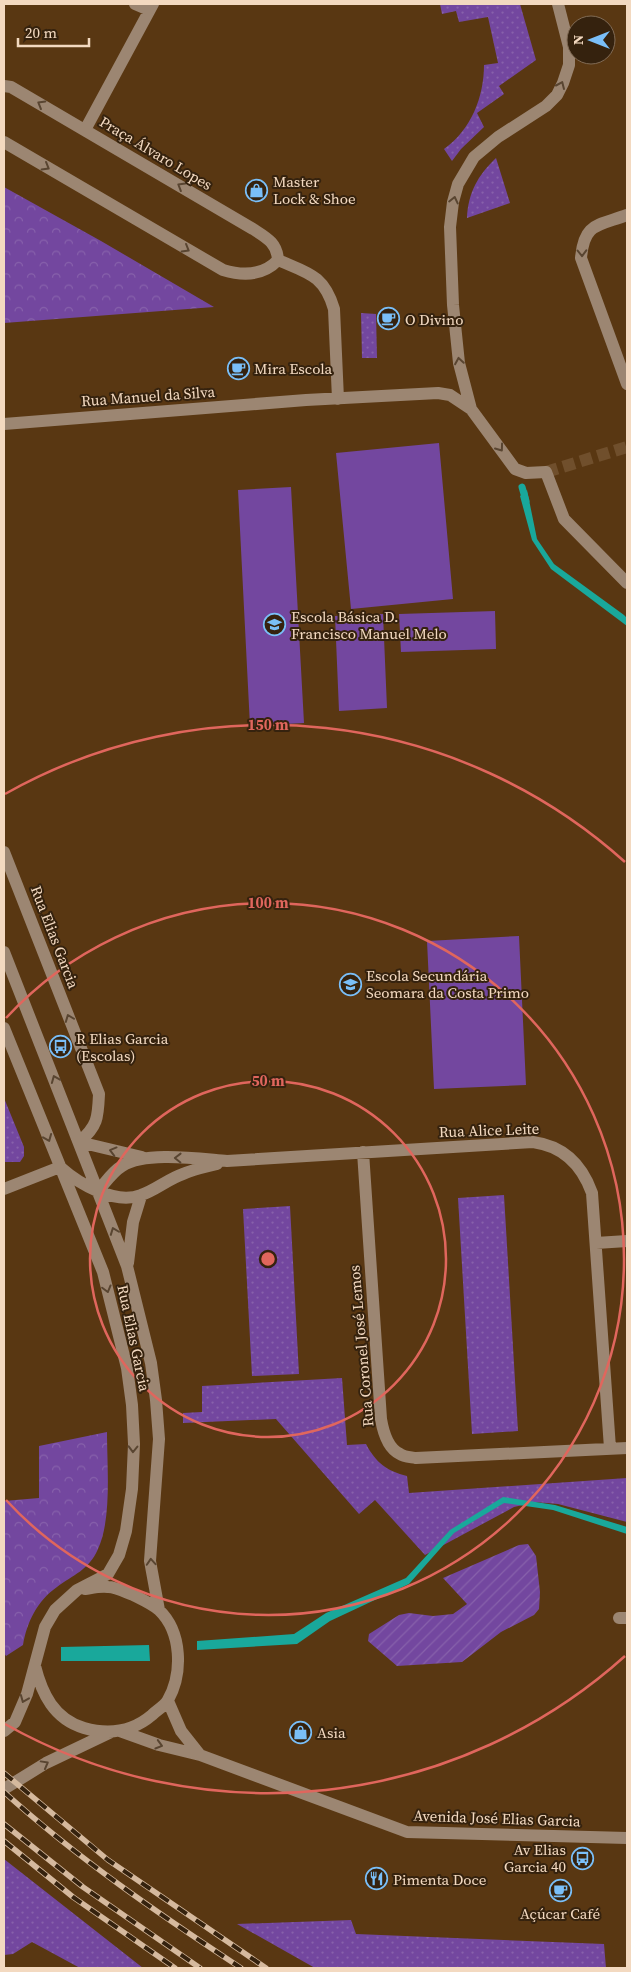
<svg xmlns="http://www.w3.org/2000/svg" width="631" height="1972" font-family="'Source Serif 4',serif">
<defs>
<pattern id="grass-dots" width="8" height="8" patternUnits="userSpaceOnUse" patternTransform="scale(1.25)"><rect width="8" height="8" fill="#73479f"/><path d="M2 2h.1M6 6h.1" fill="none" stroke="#8761ab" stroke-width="1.8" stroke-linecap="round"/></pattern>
<pattern id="forest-crowns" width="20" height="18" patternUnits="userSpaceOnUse" patternTransform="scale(1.25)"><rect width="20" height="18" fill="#73479f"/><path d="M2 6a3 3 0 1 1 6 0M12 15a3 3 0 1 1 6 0" fill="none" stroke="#8761ab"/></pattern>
<pattern id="garden-furrows" width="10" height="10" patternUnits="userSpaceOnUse" patternTransform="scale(1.25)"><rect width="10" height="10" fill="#73479f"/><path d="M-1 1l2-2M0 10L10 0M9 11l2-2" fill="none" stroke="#8761ab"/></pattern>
</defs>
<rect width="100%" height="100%" fill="#593712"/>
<path fill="url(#grass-dots)" d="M 440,4 L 520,4 L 536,60 L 499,86 L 504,94 L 477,113 L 484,127 L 461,149 L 452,161 L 444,149 C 471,130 484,97 484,65 L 498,63 L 488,17 L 459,22 L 456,11 L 442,14 Z
M 496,158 L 510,203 L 467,218 C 468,193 478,175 496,158 Z
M 361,313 L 376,314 L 377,358 L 362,358 Z
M 4,1098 L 24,1147 L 24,1156 L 20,1162 L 4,1162 Z
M 504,1195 L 518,1431 L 472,1434 L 458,1198 Z
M 290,1206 L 299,1374 L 252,1376 L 243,1209 Z
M 342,1378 L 347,1445 L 366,1444 C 376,1463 387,1471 407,1476 L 409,1493 L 627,1478 L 627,1522 L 558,1504 L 535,1502 L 514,1507 L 425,1555 L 375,1500 L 359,1514 L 276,1419 L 183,1423 L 183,1413 L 202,1412 L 202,1386 Z
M 4,1859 L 143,1968 L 80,1968 L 32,1942 L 13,1954 L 4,1955 Z
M 351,1920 L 356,1934 L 604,1944 L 606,1968 L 315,1968 L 237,1924 Z"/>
<path fill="url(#forest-crowns)" d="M 4,187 L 101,241 L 214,307 L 4,323 Z
M 107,1432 C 107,1466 112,1519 98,1549 C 89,1570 73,1575 57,1587 C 37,1601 27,1622 23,1645 L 6,1656 L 4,1653 L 4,1501 L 39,1498 L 39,1446 Z"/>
<path fill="url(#garden-furrows)" d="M 528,1544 L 536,1556 L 540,1592 L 539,1609 L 534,1615 L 501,1632 L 462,1662 L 397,1666 L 368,1641 L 369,1634 L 399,1615 L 409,1613 L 433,1616 L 453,1614 L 467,1604 L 443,1578 L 519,1545 Z"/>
<path fill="#73479f" d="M 439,443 L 453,599 L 351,609 L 336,453 Z
M 291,487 L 304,723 L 250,726 L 238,490 Z
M 495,611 L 496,649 L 401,652 L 399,614 Z
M 383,614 L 387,708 L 339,711 L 335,616 Z
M 519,936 L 526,1085 L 434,1089 L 427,941 Z"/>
<path fill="#19a89b" d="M 527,490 L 537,539 L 554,564 L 624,615 L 627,618 L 627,626 L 551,569 L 532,540 L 520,496 Z
M 503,1497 L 555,1505 L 624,1526 L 627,1527 L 627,1534 L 553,1510 L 504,1503 L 454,1533 L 409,1584 L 330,1621 L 297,1644 L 197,1650 L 197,1641 L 294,1634 L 326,1613 L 406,1578 L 450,1530 Z
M 149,1645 L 150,1661 L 61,1661 L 61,1647 Z"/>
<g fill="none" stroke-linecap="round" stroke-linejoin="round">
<path stroke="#19a89b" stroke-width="7" d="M 522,487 L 526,501"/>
<path stroke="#704f2c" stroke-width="12" stroke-dasharray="12 6" stroke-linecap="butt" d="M 546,472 L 627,447"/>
<path stroke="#9c8672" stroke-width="12" d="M 135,4 L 149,10
M 558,4 L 569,47 L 569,65 L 563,83 L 557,95 L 546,106 L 498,137 L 474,157 L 458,184 L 453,202 L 450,227 L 453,305 L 459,363 L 471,409 L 515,469 L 526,473 L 546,472 L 564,519 L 627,583
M 4,86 L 11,87 L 253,229 C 267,238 277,243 278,260 C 263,276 243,276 223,270 L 4,142
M 85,130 L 153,4
M 627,215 C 597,226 584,223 581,258 L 627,384
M 278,260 C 308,273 324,275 334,309 L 338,399
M 4,424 L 306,400 L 438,393 L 450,395 L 471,409
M 4,852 L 99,1094 C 98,1117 98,1126 79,1142
M 4,952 L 127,1266 L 151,1363 L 156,1400 L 159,1439 L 150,1561 L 159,1610
M 4,1028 L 103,1272 L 127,1368 L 132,1405 L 134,1444 L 132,1489 L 126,1531 L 119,1555 L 108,1574 L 77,1590 L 55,1610 L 45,1627 L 27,1694 L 15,1722 L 4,1731
M 79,1142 L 142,1157
M 363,1152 L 381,1419 C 383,1431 387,1448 400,1454 C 404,1457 411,1457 416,1458 L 627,1448
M 4,1189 L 60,1167 C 79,1184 115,1205 141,1195 C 156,1190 168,1179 183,1174 C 194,1169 205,1167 217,1164
M 98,1191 C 106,1182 112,1172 122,1166 C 146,1151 200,1159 227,1161 L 533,1142 C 563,1146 582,1165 592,1193 L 610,1448
M 596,1243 L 627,1241
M 128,1263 L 133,1222 L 141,1196
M 619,1618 L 627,1618
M 35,1666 C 42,1694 54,1719 84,1728 C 109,1735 132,1732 152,1715 C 157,1710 165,1706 168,1700 C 183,1673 182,1632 159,1610 C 152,1604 141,1599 133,1595 C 125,1592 116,1587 108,1587 C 100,1586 92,1588 85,1589
M 168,1701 L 181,1731 L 200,1755
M 120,1731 L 159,1745 L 200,1755 L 407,1832 L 627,1838
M 4,1789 L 46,1763 L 111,1732"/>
<defs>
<path id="rail" d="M 4,1773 L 108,1860 L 266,1968
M 4,1792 C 77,1858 159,1914 241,1968
M 4,1824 L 83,1887 L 200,1968
M 4,1841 L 73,1897 L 175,1968"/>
</defs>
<use href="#rail" stroke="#d5b99e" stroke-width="5.5"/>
<use href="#rail" stroke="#35220e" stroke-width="4" stroke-dasharray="11" stroke-linecap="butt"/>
</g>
<defs><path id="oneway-chevron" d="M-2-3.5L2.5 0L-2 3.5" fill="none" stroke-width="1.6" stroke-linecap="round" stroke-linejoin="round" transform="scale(1.25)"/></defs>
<g stroke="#594531">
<use href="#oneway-chevron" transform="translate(561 85) rotate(-66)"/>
<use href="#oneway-chevron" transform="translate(41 104) rotate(-150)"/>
<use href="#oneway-chevron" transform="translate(46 167) rotate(30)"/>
<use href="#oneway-chevron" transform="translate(181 186) rotate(-149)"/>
<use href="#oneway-chevron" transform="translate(454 200) rotate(-77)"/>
<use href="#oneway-chevron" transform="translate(186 249) rotate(30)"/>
<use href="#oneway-chevron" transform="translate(582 253) rotate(89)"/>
<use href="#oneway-chevron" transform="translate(459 361) rotate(-99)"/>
<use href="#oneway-chevron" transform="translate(500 448) rotate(54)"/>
<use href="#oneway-chevron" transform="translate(69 1018) rotate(-111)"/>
<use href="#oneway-chevron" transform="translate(55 1079) rotate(-112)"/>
<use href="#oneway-chevron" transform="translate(48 1138) rotate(68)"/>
<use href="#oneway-chevron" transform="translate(113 1151) rotate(-165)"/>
<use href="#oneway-chevron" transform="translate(178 1158) rotate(-179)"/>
<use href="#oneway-chevron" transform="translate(114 1231) rotate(-111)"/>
<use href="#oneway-chevron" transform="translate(107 1289) rotate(75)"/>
<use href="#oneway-chevron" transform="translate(133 1449) rotate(91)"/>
<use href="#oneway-chevron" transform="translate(151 1562) rotate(-94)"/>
<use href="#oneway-chevron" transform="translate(24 1699) rotate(112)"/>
<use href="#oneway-chevron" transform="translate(159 1745) rotate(16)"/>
<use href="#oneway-chevron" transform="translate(45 1764) rotate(-29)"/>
</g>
<g fill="none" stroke="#e0665d" stroke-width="2.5">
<circle cx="268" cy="1259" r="178"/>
<path d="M6 1018A356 356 0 1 1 6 1500"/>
<path d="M625 1656A534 534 0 0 1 5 1724M5 794A534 534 0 0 1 625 862"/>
</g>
<defs>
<symbol id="shop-ring" viewBox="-11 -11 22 22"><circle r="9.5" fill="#35220e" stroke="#7abff8" stroke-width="1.5"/><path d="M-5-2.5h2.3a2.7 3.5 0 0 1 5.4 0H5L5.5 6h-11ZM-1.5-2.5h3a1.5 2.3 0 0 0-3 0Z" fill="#7abff8"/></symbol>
<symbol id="cafe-ring" viewBox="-11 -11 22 22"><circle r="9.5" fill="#35220e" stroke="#7abff8" stroke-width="1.5"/><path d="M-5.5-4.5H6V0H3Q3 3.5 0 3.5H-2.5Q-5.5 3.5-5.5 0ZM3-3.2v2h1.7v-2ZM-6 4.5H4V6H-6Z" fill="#7abff8"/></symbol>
<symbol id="school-ring" viewBox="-11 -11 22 22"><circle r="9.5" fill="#35220e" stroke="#7abff8" stroke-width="1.5"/><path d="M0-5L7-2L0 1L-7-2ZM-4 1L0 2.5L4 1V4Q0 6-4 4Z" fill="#7abff8"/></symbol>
<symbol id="bus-ring" viewBox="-11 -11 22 22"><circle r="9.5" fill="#35220e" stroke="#7abff8" stroke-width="1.5"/><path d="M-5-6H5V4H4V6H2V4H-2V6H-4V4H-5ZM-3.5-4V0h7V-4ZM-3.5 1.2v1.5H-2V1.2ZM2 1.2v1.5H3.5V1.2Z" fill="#7abff8"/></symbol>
<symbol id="restaurant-ring" viewBox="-11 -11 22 22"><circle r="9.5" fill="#35220e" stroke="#7abff8" stroke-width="1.5"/><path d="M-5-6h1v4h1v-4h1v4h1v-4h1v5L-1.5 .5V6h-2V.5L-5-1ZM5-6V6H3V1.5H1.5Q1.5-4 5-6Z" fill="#7abff8"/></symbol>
</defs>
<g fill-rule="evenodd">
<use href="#shop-ring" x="244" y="178" width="25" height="25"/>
<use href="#cafe-ring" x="376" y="306" width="25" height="25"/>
<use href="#cafe-ring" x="226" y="356" width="25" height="25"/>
<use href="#school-ring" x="262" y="612" width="25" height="25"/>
<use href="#school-ring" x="338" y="972" width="25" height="25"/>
<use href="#bus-ring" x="48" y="1034" width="25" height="25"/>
<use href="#shop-ring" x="288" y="1720" width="25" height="25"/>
<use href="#bus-ring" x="570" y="1846" width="25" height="25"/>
<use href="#restaurant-ring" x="364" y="1866" width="25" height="25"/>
<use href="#cafe-ring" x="548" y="1878" width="25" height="25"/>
</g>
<g text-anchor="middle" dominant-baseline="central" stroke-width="4" stroke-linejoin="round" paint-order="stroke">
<g font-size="15" fill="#f3d9c0" stroke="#35220e">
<text transform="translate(156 153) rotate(31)">Praça Álvaro Lopes</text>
<text transform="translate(148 396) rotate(-4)">Rua Manuel da Silva</text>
<text transform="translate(55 937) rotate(69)">Rua Elias Garcia</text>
<text transform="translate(489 1130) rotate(-2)">Rua Alice Leite</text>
<text transform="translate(134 1338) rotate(78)">Rua Elias Garcia</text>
<text transform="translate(361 1346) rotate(-95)">Rua Coronel José Lemos</text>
<text transform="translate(497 1818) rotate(2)">Avenida José Elias Garcia</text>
</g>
<g font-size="15" fill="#f3d9c0" stroke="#35220e" text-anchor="start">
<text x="273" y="181">Master<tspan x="273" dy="17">Lock &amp; Shoe</tspan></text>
<text x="405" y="319">O Divino</text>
<text x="254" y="368">Mira Escola</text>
<text x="291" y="616">Escola Básica D.<tspan x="291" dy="17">Francisco Manuel Melo</tspan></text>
<text x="366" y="975">Escola Secundária<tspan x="366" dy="17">Seomara da Costa Primo</tspan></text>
<text x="76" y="1038">R Elias Garcia<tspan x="76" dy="17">(Escolas)</tspan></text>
<text x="317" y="1732">Asia</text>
<text x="566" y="1849" text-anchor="end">Av Elias<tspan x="566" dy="17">Garcia 40</tspan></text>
<text x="393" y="1879">Pimenta Doce</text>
<text x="560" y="1913" text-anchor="middle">Açúcar Café</text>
</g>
</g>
<circle cx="268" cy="1259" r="8" fill="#e0665d" stroke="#35220e" stroke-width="2.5"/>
<g font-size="15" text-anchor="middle" font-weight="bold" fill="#e0665d" stroke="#35220e" stroke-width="4" stroke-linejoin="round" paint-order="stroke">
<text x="268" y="730">150 m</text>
<text x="268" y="908">100 m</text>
<text x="268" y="1086">50 m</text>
</g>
<rect width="631" height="1972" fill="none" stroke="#f3d9c0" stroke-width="10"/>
<g transform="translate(591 40) rotate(270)"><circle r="24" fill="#35220e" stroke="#816b55"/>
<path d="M0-4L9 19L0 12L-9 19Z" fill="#7abff8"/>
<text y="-8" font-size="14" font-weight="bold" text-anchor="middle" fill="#f3d9c0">N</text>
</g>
<path d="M18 38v8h71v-8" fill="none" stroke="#f3d9c0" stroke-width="2.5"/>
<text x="25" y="38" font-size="15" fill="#f3d9c0" stroke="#35220e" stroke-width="4" paint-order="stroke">20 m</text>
</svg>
